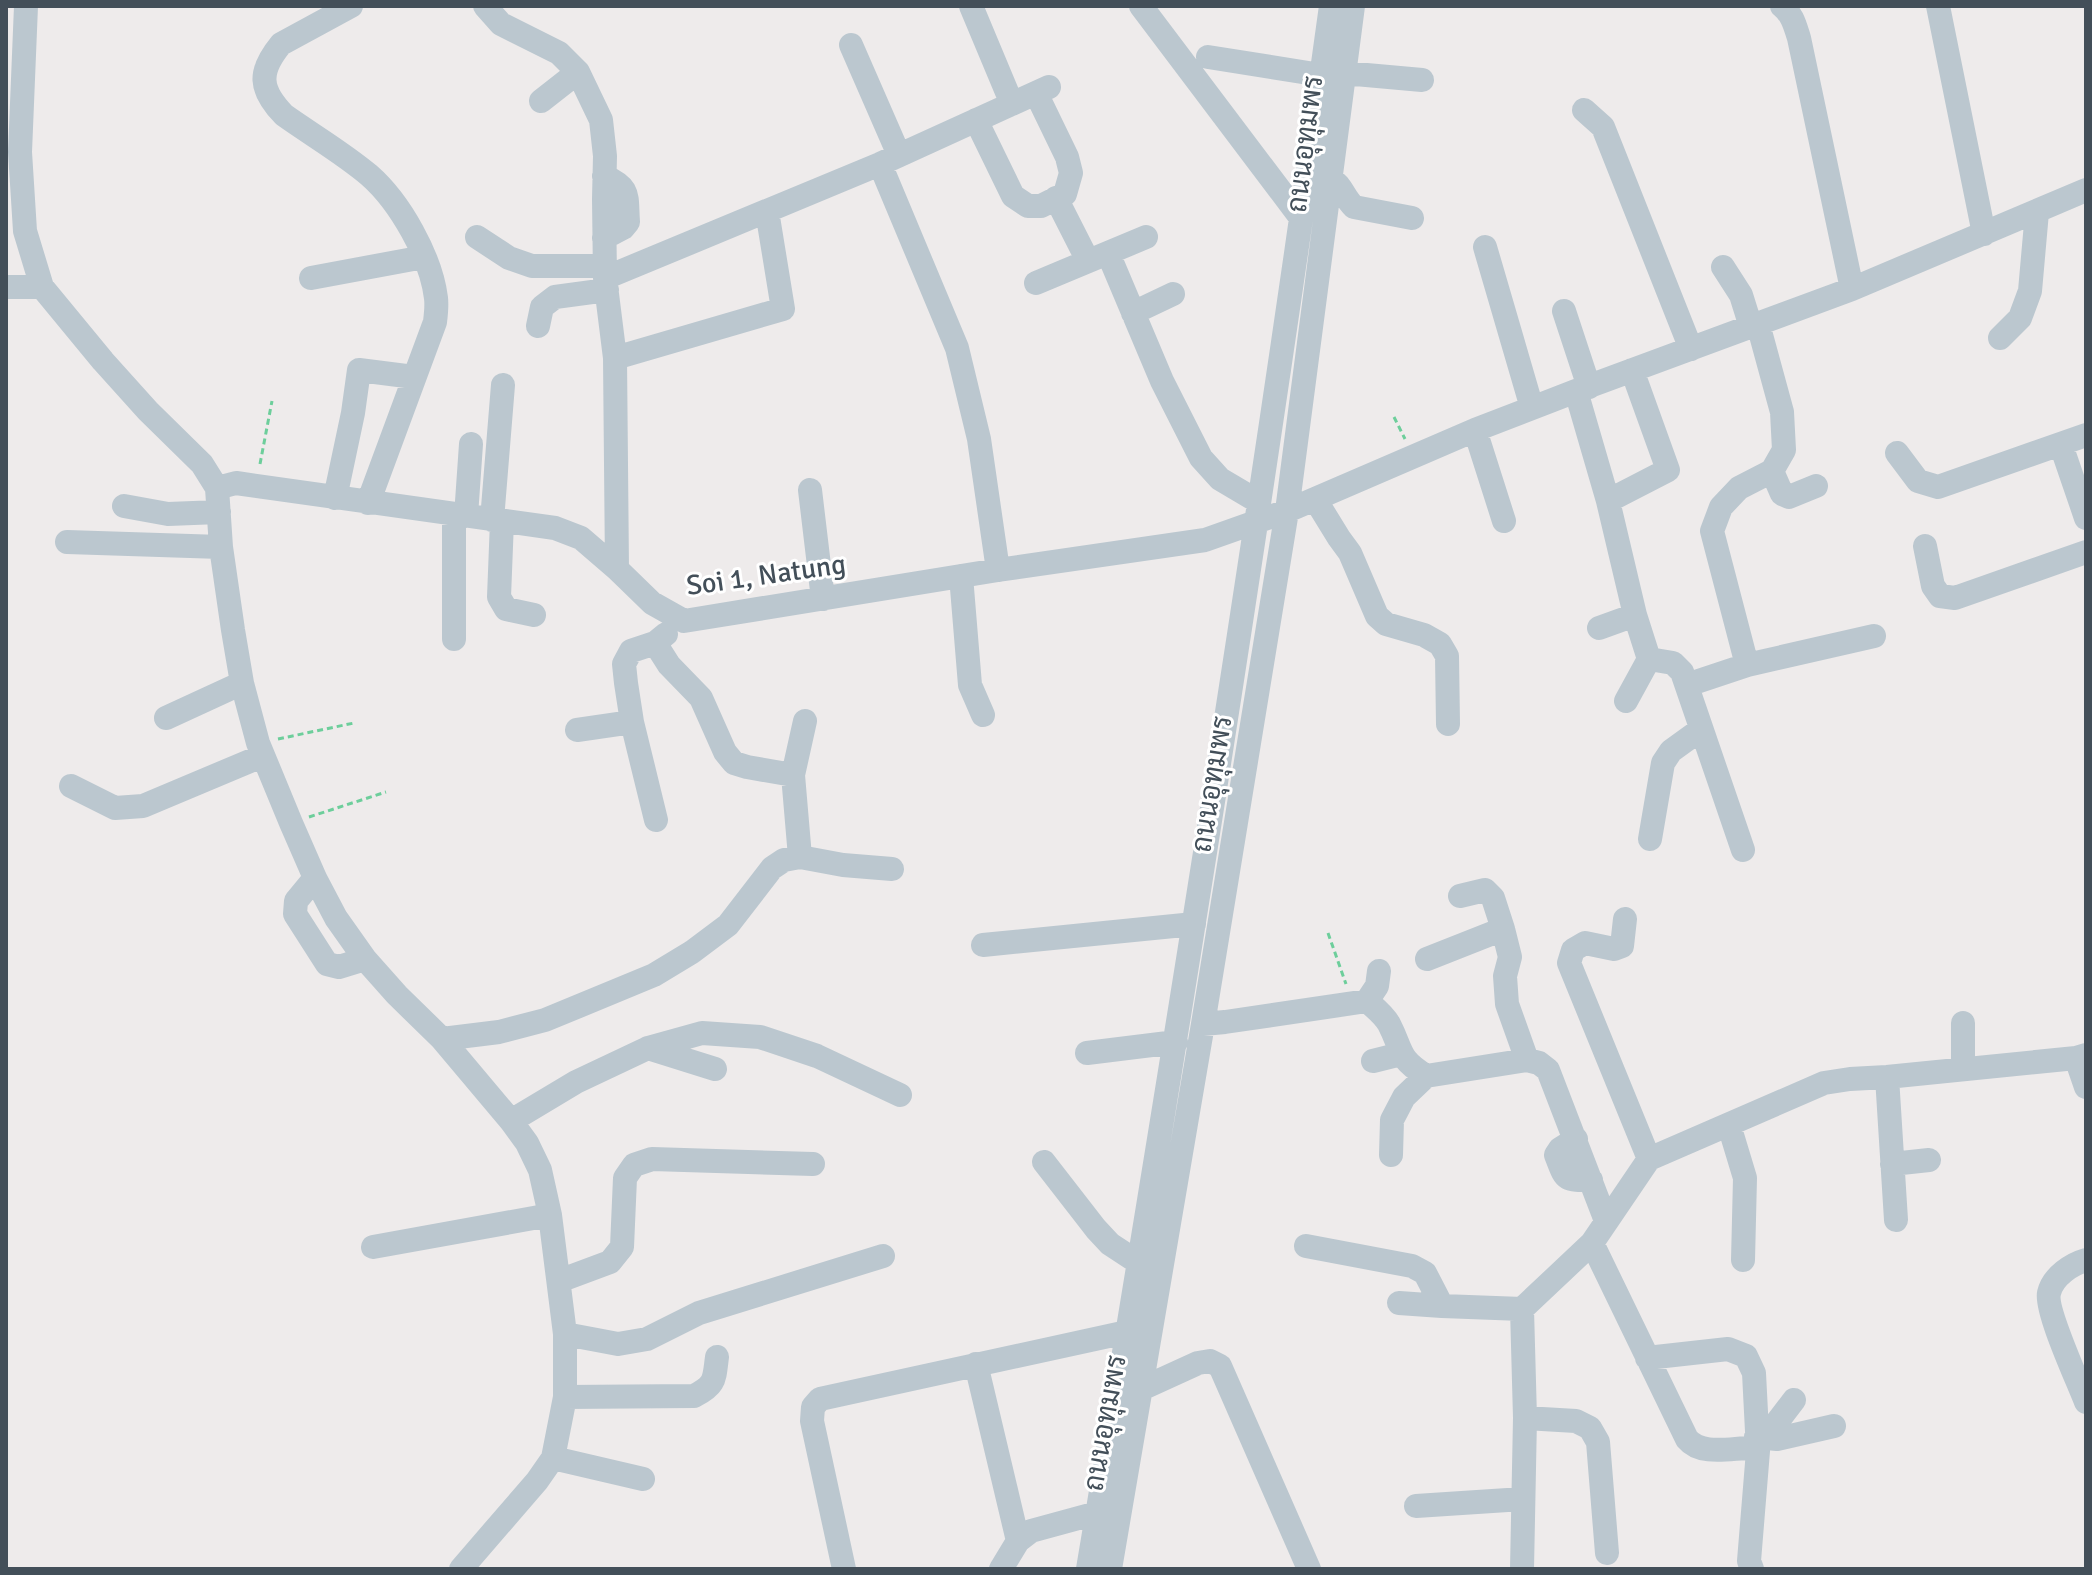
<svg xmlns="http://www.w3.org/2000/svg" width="2092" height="1575" font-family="Signika,Sarabun,sans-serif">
<rect width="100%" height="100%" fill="#eeebeb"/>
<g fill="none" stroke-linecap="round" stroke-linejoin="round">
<path stroke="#6dce9b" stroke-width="3" stroke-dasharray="6 4" stroke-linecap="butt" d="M 1394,417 L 1405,439
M 260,464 L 272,401
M 278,739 L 354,723
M 309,817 L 386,792
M 1328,933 L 1346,984"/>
<path stroke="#bbc7cf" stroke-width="24" d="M 26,6 L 20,152 L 25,231 L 42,287 L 103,361 L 148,411 L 202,464 L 217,488 L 221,547 L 233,630 L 242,683 L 258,743 L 291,823 L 315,878 L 336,918 L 365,959 L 397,995 L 442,1039 L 511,1121 L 527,1143 L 540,1170 L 550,1215 L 565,1334 L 565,1397 L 553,1458 L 537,1481 L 461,1569
M 351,6 L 281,44 C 258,72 259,89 284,115 C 312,135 343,153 369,175 C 400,202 431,257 436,298 C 437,306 436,314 435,322 L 368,503
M 485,6 L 501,24 L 559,53 L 578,72 L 601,120 L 605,156 L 604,199 L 605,278 L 615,358 L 617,569
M 971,6 L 1012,104
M 1141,6 L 1301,218
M 1782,6 C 1793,15 1795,26 1799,38 L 1852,289
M 1938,6 L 1984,234
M 851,45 L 899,155
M 1208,57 L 1321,75
M 1344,73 L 1422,80
M 541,101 L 578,72
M 1584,110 L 1603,127 L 1691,349
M 976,120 L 1013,196 L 1028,206 L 1041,206 L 1065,194 L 1071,173 L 1067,157 L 1036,93
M 880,164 L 957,348 L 979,439 L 998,570
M 1330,178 C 1342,185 1344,198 1354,207 L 1412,218
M 1056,198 L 1088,261
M 477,237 L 509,258 L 532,266 L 605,266
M 604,238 L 623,228 L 628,222 C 626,195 631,188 604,176
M 1485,247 L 1532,408
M 1108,253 L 1162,381 L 1201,458 L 1220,479 L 1259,502
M 1723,267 L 1741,295 L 1751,327
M 311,278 L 424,257
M 605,278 L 880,164 L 1049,87
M 1036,283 L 1146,237
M 6,287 L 42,287
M 1564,311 L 1589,387
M 1133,313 L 1173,294
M 538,326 L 542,307 L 555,297 L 607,290
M 2000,338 L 2020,318 L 2030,291 L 2037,212
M 615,358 L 783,309 L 767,211
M 1576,391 L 1608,501 L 1635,615 L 1649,659 L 1673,663 L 1682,672 L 1743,850
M 1475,430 L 1504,521
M 2061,445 L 2086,518
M 1897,453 L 1918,481 L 1938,487 L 2086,435
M 1772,471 L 1782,494 L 1789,497 L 1816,486
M 217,488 L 236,483 L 555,528 L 581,538 L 617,569 L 652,603 L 684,621 L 998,570 L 1205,540 L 1287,511 L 1475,430 L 1576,391 L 1852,289 L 2086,190
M 810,490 L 823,599
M 335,498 L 353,413 L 359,370 L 414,377
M 1315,499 L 1339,538 L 1350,553 L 1377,616 L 1386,624 L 1424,635 L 1440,644 L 1447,656 L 1448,724
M 1608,501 L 1668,470 L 1632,370
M 124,506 L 168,514 L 219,512
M 466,516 L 471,444
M 492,520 L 503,385
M 502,521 L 499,597 L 506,609 L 534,615
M 67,542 L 221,547
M 1925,546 L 1933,586 L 1940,596 L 1955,598 L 2086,552
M 961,576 L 970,685 L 983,715
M 1599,628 L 1635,615
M 454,639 L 454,514
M 655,643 L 669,665 L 701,698 L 725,752 L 734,763 L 747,767 L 793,775 L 800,857
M 1747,665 L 1874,636
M 1687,685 L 1747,665 L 1712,531 L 1721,507 L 1739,488 L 1772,471 L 1784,450 L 1782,412 L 1758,324
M 1626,701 L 1649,659
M 166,718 L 242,683
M 577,730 L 632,722
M 793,775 L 805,721
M 71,786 L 115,808 L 143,806 L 262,756
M 656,820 L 632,722 L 626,683 L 624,664 L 631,651 L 655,643 L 666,634
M 1650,839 L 1663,763 L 1671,751 L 1700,730
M 315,878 L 296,901 L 295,914 L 327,964 L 339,967 L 365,959
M 1460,896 L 1485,890 L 1493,898 L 1503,929 L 1510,957 L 1505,976 L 1507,1004 L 1527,1060
M 1625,919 L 1622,946 L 1614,949 L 1585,943 L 1573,950 L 1569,963 L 1649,1159
M 983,945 L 1194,924
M 1427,959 L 1503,929
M 1367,1001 L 1377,986 L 1379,971
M 1203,1024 L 1225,1022 L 1367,1001 C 1375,1008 1384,1015 1389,1024 C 1403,1051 1397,1058 1426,1076 L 1527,1060 L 1539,1063 L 1548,1070 L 1606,1221
M 442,1039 L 499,1032 L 545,1020 L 654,975 L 692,952 L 728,925 L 772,868 L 784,860 L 800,857 L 843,865 L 892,869
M 648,1048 L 715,1069
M 1087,1053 L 1176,1042
M 2076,1058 L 2086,1087
M 1373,1061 L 1401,1054
M 1963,1069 L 1963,1023
M 1887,1077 L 1896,1220
M 511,1121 L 576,1082 L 648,1048 L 702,1033 L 760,1037 L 817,1056 L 900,1095
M 1729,1125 L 1745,1178 L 1743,1260
M 1576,1139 L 1560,1149 L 1556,1155 C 1566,1180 1563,1180 1591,1180
M 1391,1155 L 1392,1120 L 1404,1097 L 1426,1076
M 1044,1162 L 1096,1229 L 1110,1244 L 1139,1263
M 1892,1164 L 1929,1160
M 1592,1243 L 1687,1439 C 1701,1456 1731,1448 1751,1448 L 1758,1451 L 1749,1561 L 1752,1569
M 1306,1246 L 1412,1266 L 1425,1273 L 1442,1306 L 1522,1309
M 373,1247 L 550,1215
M 2086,1260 C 2072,1264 2053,1276 2049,1293 C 2045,1310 2078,1381 2086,1402
M 559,1281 L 610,1262 L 622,1247 L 625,1178 L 634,1165 L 652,1159 L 813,1164
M 1399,1303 L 1442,1306
M 565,1334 L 618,1344 L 647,1339 L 699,1313 L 883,1256
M 1647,1358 L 1728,1349 L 1746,1356 L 1754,1373 L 1758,1451
M 976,1364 L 1018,1541
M 1141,1389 L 1198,1363 L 1210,1361 L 1220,1366 L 1309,1569
M 565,1397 L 694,1396 C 716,1385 714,1379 717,1357
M 1525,1418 L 1576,1421 L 1590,1428 L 1598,1442 L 1607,1553
M 1756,1437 L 1777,1439 L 1834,1426
M 1765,1438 L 1794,1400
M 553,1458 L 643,1479
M 1416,1506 L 1523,1499
M 844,1569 L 812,1421 L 813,1407 L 820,1399 L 1127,1332
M 1001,1569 L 1018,1541 L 1031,1531 L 1097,1513
M 1088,1569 C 1175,1049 1259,528 1331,6
M 1110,1569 L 1203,1024 L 1287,511 L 1353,6
M 1522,1569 L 1525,1418 L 1522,1309 L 1592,1243 L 1649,1159 L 1824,1083 L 1850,1079 L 1887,1077 L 2076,1058 L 2086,1055"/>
</g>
<g text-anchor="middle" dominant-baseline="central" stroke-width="6" stroke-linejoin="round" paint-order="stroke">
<g font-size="28" fill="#434f59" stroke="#fff">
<text transform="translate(1305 144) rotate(-83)">ถนนอุทุมพร</text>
<text transform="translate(766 575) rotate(-8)">Soi 1, Natung</text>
<text transform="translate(1212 784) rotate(-81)">ถนนอุทุมพร</text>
<text transform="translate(1105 1423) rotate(-80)">ถนนอุทุมพร</text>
</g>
</g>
<rect width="2092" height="1575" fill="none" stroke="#434f59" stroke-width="16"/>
</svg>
